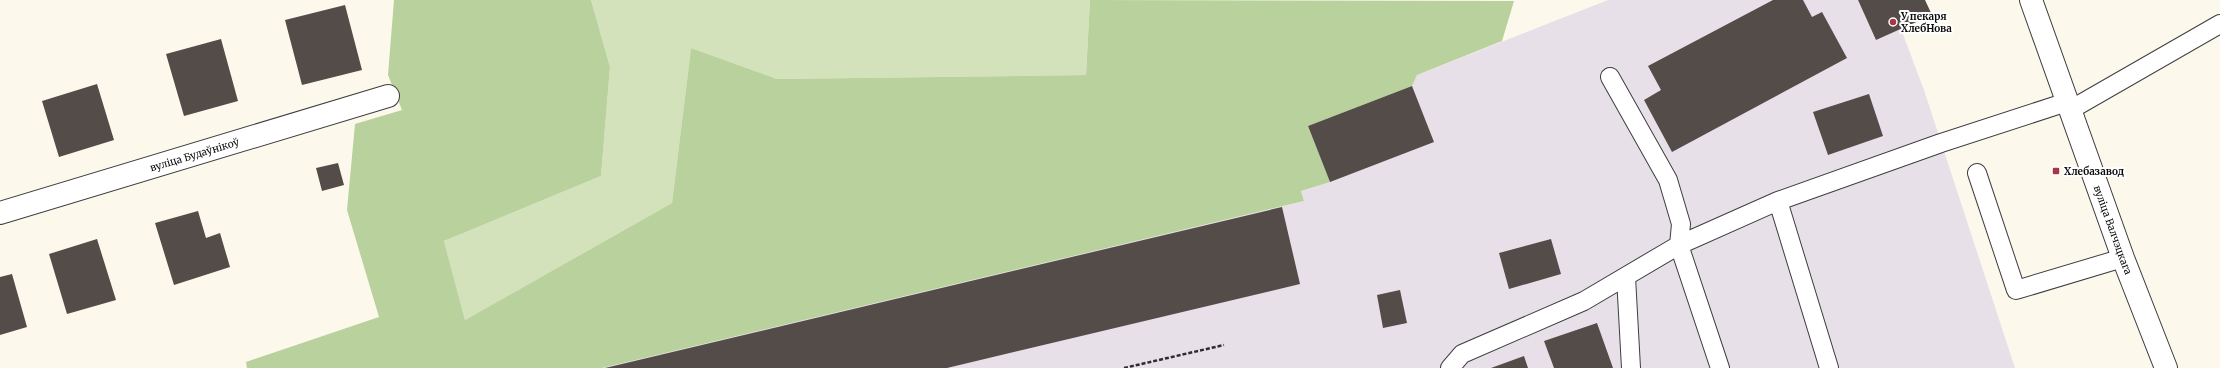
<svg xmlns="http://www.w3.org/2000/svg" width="2220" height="368" font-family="Merriweather,serif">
<rect width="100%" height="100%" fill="#fdf8ec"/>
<path fill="#e7e0e9" d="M 1608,0 L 1858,0 L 1876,40 L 1901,29 L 1924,90 L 2015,368 L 602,368 L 1304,201 L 1301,191 L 1330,182 L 1308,126 L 1412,86 L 1417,75 Z"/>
<path fill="#d3e2ba" d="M 591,0 L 1090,0 L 1086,75 L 777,79 L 691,48 L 672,203 L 465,320 L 444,241 L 601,176 L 610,67 Z"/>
<path fill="#b9d19c" d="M 394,0 L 591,0 L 610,67 L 601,176 L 444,241 L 465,320 L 672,203 L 691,48 L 777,79 L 1086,75 L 1090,0 L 1514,1 L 1502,41 L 1417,75 L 1412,86 L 1308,126 L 1330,182 L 1301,191 L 1304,201 L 602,368 L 247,368 L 246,362 L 379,317 L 347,210 L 355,124 L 402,110 L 388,75 Z"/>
<path fill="#534c49" d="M 1773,0 L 1803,0 L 1812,17 L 1822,12 L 1847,58 L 1672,152 L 1644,100 L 1661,90 L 1648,66 Z
M 1858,0 L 1925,0 L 1932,15 L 1876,40 Z
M 345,5 L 362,70 L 302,85 L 285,20 Z
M 221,39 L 238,101 L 184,116 L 166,54 Z
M 97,84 L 114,140 L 59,157 L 42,101 Z
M 1412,86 L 1434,142 L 1330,182 L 1308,126 Z
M 1869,94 L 1883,136 L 1828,155 L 1813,112 Z
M 338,163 L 344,185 L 322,191 L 316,168 Z
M 1282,207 L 1300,284 L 947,368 L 605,368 Z
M 198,211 L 206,238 L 220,233 L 230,267 L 174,285 L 155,223 Z
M 97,239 L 116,300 L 67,314 L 49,254 Z
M 1551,239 L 1561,274 L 1509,289 L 1499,253 Z
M 12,274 L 27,327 L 0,335 L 0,277 Z
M 1400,290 L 1407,323 L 1383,328 L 1377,295 Z
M 1597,323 L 1613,368 L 1554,368 L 1544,341 Z
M 1524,356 L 1528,368 L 1491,368 Z"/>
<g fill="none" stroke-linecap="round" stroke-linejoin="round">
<defs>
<path id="service" d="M 1610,77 L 1668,180 L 1681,224 L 1679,245 L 1720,368
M 2070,110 L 2220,24
M 1977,173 L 2016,290 L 2123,258
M 1626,277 L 1631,368
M 1450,368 L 1462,354 L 1584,301 L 1679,245 L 1778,201
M 1829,368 L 1778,201 L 1941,143 L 2067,102"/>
<g id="minor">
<path id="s1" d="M 0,213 L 388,96"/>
</g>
<g id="tertiary">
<path id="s2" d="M 2031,0 L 2123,258 L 2166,368"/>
</g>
</defs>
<use href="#service" stroke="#3e3e3e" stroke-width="20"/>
<use href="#minor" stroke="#3e3e3e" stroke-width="24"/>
<use href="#tertiary" stroke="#3e3e3e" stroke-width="24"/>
<path stroke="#2d2d2d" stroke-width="2.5" stroke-dasharray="4 2" stroke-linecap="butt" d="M 1124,368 L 1224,345"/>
<use href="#service" stroke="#fff" stroke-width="18"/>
<use href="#minor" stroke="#fff" stroke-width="22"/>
<use href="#tertiary" stroke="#fff" stroke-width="22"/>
</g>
<g fill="#a93647" stroke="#fff" stroke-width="1.5">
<circle cx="1893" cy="22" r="4"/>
<rect x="2052" y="167" width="8" height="8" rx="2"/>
</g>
<g text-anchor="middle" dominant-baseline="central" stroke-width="4" stroke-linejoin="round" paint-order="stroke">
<g font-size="10" font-weight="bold" fill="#0b0b0b" stroke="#fff" text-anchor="start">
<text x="1901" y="16">У пекаря<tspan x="1901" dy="12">ХлебНова</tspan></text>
<text x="2064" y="171">Хлебазавод</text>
</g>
<g font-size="10" fill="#0b0b0b" stroke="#fff">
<text stroke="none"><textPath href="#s1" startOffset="203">вуліца Будаўнікоў</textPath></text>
<text stroke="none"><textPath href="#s2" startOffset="244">вуліца Валчэцкага</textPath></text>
</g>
</g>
</svg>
